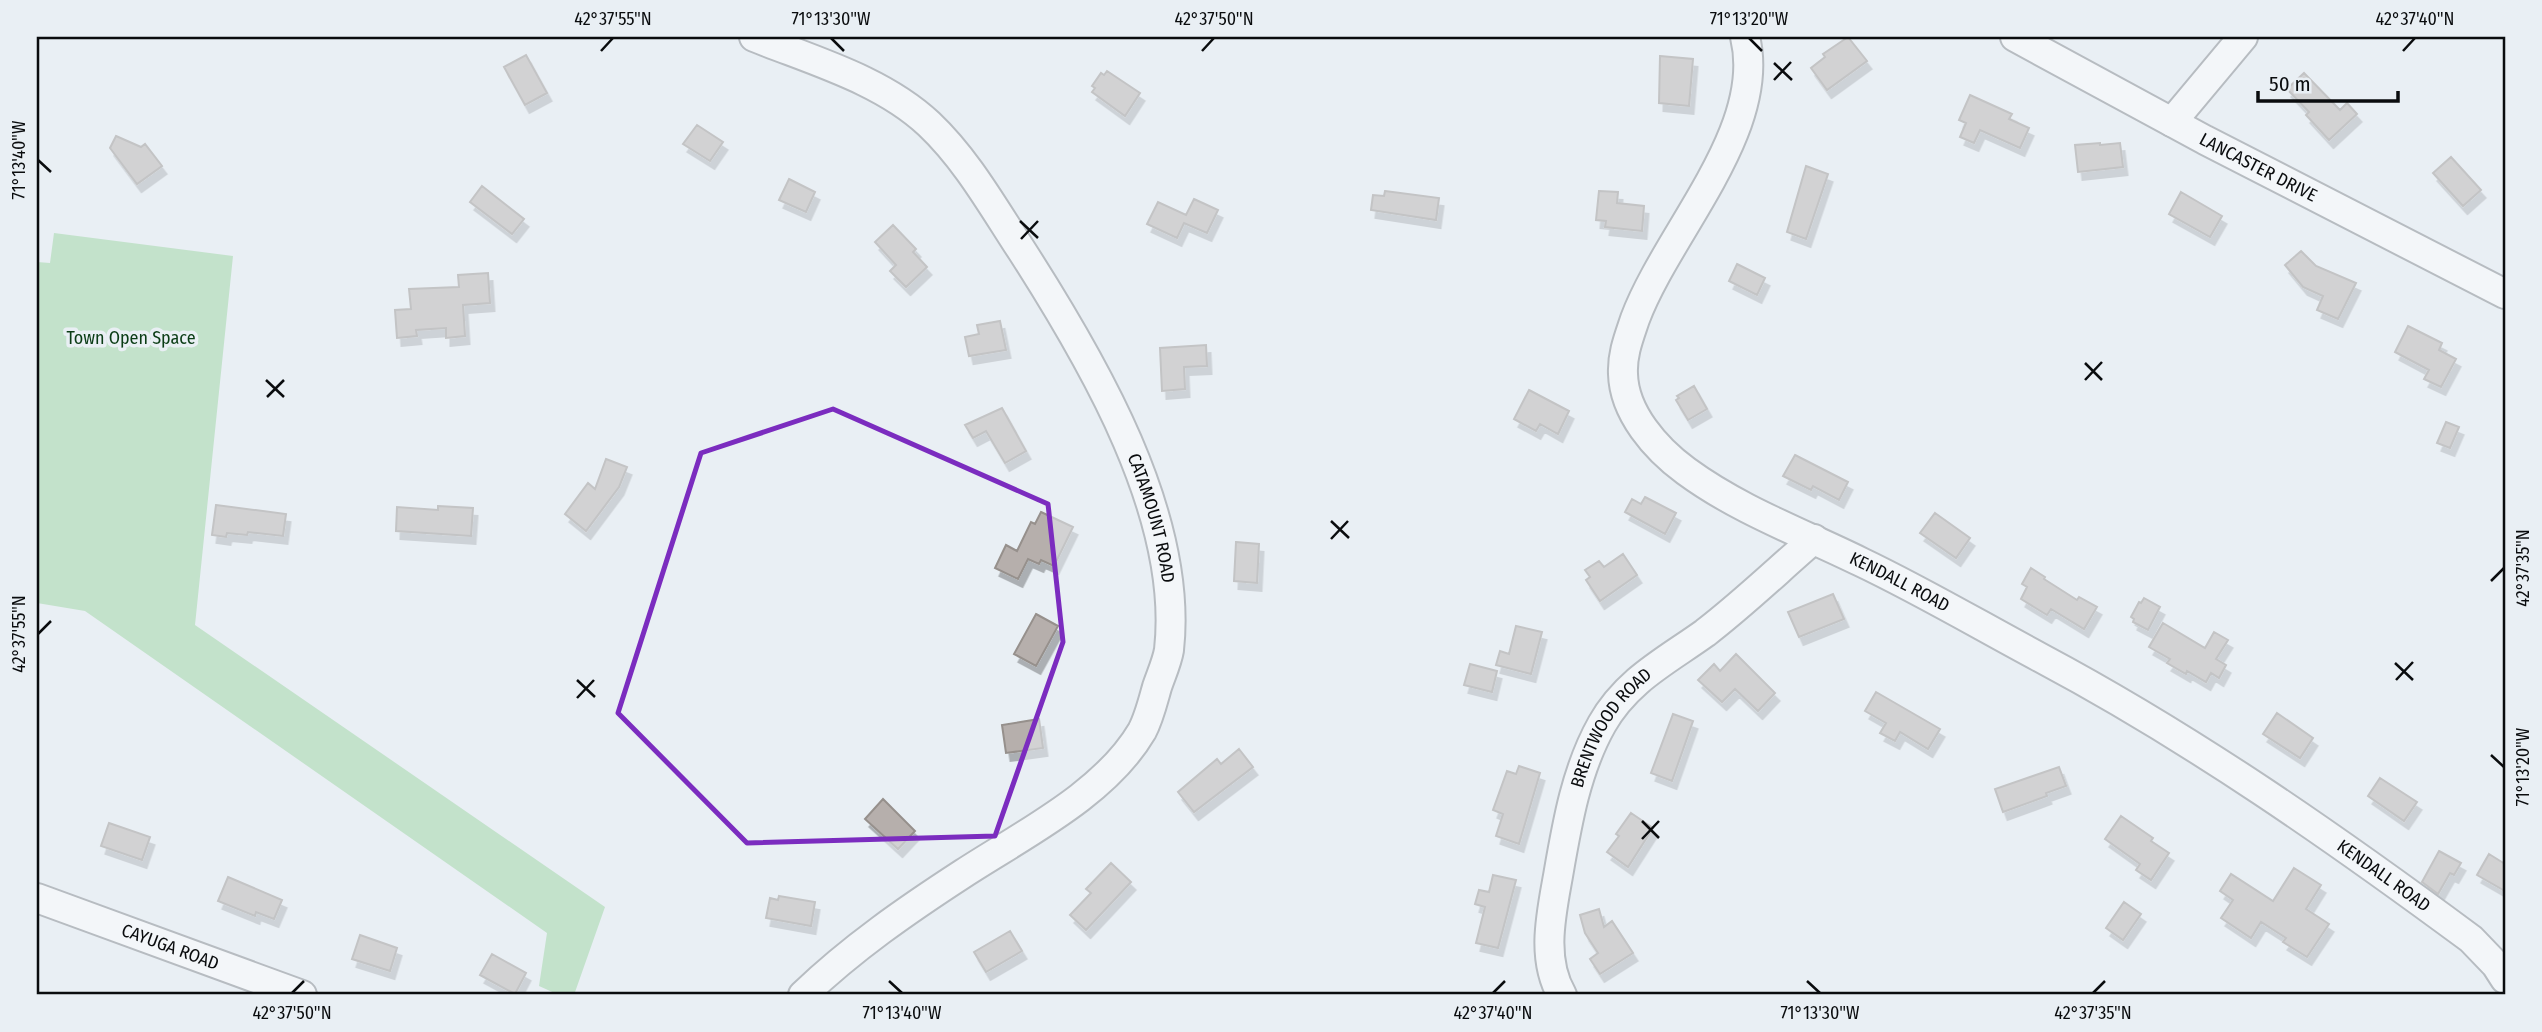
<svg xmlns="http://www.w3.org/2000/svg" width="2542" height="1032" font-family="'Fira Sans Condensed',sans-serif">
<defs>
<filter id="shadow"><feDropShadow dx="4.5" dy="8" stdDeviation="0" flood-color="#0004"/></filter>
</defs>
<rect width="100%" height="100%" fill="#e9eff4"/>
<path fill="#95d39a" d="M 54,233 L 233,256 L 195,625 L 605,907 L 574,995 L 559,995 L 539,986 L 547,933 L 85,611 L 37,603 L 37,262 L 50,263 Z"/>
<path fill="#b6afac" stroke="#96908c" stroke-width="2" filter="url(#shadow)" d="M 1848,37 L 1867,61 L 1827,90 L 1811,68 L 1825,57 L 1823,54 Z
M 526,55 L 547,93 L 525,105 L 504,67 Z
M 1660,56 L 1693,59 L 1689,106 L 1659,103 Z
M 1107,71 L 1140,93 L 1125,116 L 1092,92 L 1095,88 L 1092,86 L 1101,73 L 1104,75 Z
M 2304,73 L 2340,110 L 2347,103 L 2357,114 L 2329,140 L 2306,115 L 2309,112 L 2287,89 Z
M 1970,95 L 2012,114 L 2009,119 L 2029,128 L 2020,148 L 1980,130 L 1974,143 L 1960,137 L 1966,123 L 1959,120 Z
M 697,125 L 723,142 L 710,161 L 683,144 Z
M 116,136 L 141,147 L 145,144 L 162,166 L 137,184 L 110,148 Z
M 2100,143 L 2100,145 L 2120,143 L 2123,167 L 2078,172 L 2075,145 Z
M 2451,157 L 2481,190 L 2463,206 L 2433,173 Z
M 1806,166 L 1828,174 L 1806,239 L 1787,232 Z
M 789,179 L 815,192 L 806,212 L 779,200 Z
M 482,186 L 524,219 L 512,234 L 470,202 Z
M 1385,191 L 1439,198 L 1436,220 L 1371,210 L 1373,195 L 1384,196 Z
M 1599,191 L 1618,192 L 1617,203 L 1644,206 L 1642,231 L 1605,227 L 1606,221 L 1596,220 Z
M 2181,192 L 2222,216 L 2210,237 L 2169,214 Z
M 1194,199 L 1218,210 L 1207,233 L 1184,223 L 1177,238 L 1147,224 L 1158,202 L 1186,215 Z
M 893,225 L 916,249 L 913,252 L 927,267 L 906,287 L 890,271 L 896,265 L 875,242 Z
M 2301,251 L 2316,266 L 2356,283 L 2338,319 L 2317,310 L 2323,296 L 2303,287 L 2285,265 Z
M 1737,264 L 1765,278 L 1757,295 L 1729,281 Z
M 488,273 L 490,303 L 463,305 L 465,336 L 446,338 L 446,328 L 416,330 L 417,336 L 397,338 L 395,310 L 411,309 L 409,289 L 459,287 L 458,275 Z
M 1000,321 L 1006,350 L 969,356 L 965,337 L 979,334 L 977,325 Z
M 2408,326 L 2442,343 L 2439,350 L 2456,359 L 2441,387 L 2424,379 L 2429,370 L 2395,352 Z
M 1206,345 L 1207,366 L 1184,367 L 1185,389 L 1162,391 L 1160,348 Z
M 1694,386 L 1707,409 L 1688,420 L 1676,400 L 1679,398 L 1677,396 Z
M 1529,390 L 1569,411 L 1558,434 L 1540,424 L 1536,431 L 1514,419 Z
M 1002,408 L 1026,451 L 1005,463 L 986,431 L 973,438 L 965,425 Z
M 2446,422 L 2459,427 L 2450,448 L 2437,443 Z
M 1795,455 L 1848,482 L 1839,500 L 1813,486 L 1811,490 L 1783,476 Z
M 606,459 L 627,467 L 619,487 L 586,531 L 565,514 L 588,483 L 595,489 Z
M 1645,497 L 1676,513 L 1665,534 L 1625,512 L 1632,499 L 1641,504 Z
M 216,505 L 286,514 L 283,536 L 248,532 L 247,535 L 227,533 L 226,537 L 212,535 Z
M 438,506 L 473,508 L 471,536 L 396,531 L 397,507 L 438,510 Z
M 1041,512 L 1073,527 L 1054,566 L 1041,560 L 1039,564 L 1028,559 L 1018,579 L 995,568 L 1006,545 L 1017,551 L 1031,522 L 1035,524 Z
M 1935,513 L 1970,538 L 1956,558 L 1920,533 Z
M 1236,542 L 1259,544 L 1257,583 L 1234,581 Z
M 1623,554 L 1637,575 L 1600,601 L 1586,580 L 1590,577 L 1585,570 L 1599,561 L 1604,567 Z
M 2031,568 L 2045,577 L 2044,579 L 2077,600 L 2079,597 L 2097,607 L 2084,629 L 2051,609 L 2047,615 L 2021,599 L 2027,587 L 2022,584 Z
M 1833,594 L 1844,619 L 1799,637 L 1788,612 Z
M 2144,598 L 2160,607 L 2148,630 L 2133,622 L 2134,619 L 2131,617 L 2139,602 L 2141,603 Z
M 1036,614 L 1058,626 L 1036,666 L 1014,654 Z
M 2163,623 L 2205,648 L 2214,632 L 2228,640 L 2216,659 L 2226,665 L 2219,678 L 2211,673 L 2206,682 L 2187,671 L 2186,674 L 2167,663 L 2170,659 L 2149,647 Z
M 1516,626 L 1542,632 L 1531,674 L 1496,665 L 1500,651 L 1509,654 Z
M 1736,654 L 1775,693 L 1758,711 L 1735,689 L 1722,702 L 1698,680 L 1714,664 L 1720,671 Z
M 1470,664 L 1497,671 L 1492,692 L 1464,685 Z
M 1876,692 L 1940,729 L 1928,749 L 1900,732 L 1895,741 L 1880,733 L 1886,723 L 1865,711 Z
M 2277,713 L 2313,738 L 2300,758 L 2263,734 Z
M 1673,714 L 1693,721 L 1672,781 L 1651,773 Z
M 1039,719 L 1043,748 L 1006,753 L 1002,725 Z
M 1239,749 L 1253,767 L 1194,812 L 1178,792 L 1217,759 L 1221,764 Z
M 1519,766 L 1540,773 L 1519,844 L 1496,836 L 1503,814 L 1493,810 L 1507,771 L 1516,774 Z
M 2059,767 L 2066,786 L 2046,793 L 2047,796 L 2003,812 L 1995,789 Z
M 2380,778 L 2417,802 L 2404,821 L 2368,796 Z
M 883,799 L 915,831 L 898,849 L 865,819 Z
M 1631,813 L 1653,828 L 1628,867 L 1607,852 L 1619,836 L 1616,834 Z
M 2121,816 L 2153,838 L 2151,841 L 2169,853 L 2151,880 L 2136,870 L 2140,864 L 2105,839 Z
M 109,823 L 150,837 L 142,860 L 101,846 Z
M 2439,851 L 2461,863 L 2454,875 L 2450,873 L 2438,894 L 2422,882 Z
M 2489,854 L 2505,864 L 2505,891 L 2477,875 Z
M 1111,863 L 1131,882 L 1086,930 L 1070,915 L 1091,893 L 1086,889 Z
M 2294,868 L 2321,885 L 2306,909 L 2329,924 L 2307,957 L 2283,942 L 2286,938 L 2261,922 L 2251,938 L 2221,918 L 2233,900 L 2220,891 L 2231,874 L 2273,901 Z
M 1493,875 L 1516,880 L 1498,948 L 1476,943 L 1485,907 L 1475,904 L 1479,890 L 1489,892 Z
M 228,877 L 282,900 L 274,919 L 256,912 L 255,916 L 218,901 Z
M 779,896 L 815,902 L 811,926 L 766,918 L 770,898 L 778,900 Z
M 2124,902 L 2141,914 L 2123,940 L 2106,928 Z
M 1599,909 L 1604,927 L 1612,921 L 1633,953 L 1600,974 L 1590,959 L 1598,953 L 1585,933 L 1580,915 Z
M 1010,931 L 1022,951 L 986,972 L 974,952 Z
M 360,935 L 397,948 L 390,971 L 352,959 Z
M 492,954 L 526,973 L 515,994 L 480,975 Z"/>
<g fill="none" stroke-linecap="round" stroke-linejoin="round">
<defs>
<g id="minor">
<path id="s1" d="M 754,37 C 814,61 882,80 929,124 C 967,160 993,207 1022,251 C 1092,360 1184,516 1169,650 C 1167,662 1161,675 1157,687 C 1153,701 1149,718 1142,731 C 1105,794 1024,834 964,873 C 907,910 852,948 803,995"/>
<path id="s2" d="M 1745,37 C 1768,130 1667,233 1635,319 C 1629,337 1622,354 1623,374 C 1624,413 1656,449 1686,471 C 1739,510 1802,533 1861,562 C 1922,591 1981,626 2041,658 C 2193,739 2333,837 2471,939 L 2496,965 L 2505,979"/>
<path id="s3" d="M 2015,37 L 2205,140 L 2505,294"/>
<path d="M 2172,122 L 2243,37"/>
<path id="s4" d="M 37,898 L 302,995"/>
<path id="s5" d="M 1562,995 C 1541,959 1551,915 1558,876 C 1567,824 1576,770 1602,724 C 1627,680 1666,661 1705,633 C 1743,604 1778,570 1814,539"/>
</g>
</defs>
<use href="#minor" stroke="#7a7f84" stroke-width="32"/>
<use href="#minor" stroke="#fff" stroke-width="28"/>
</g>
<path d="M0 0H2542V1032H0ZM 833,409 L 1048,504 L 1063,642 L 995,836 L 747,843 L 618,713 L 701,453 Z" fill="#e9eff4" fill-opacity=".55" fill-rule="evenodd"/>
<path fill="none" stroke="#7b2cbf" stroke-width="5" stroke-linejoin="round" d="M 833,409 L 1048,504 L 1063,642 L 995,836 L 747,843 L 618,713 L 701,453 Z"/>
<path fill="none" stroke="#0a0c0e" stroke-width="2.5" d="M 831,38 L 844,51M 1749,38 L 1762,51M 601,51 L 613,38M 1202,51 L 1214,38M 2403,51 L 2415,38M 1774,63 L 1792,80M 1774,80 L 1791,62M 38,160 L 51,172M 1020,221 L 1038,238M 1021,239 L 1038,221M 2085,363 L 2102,380M 266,380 L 284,397M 2085,380 L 2102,362M 267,397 L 284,380M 1331,521 L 1349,538M 1331,539 L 1348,521M 2491,581 L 2504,568M 38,634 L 51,621M 2395,663 L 2413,680M 577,680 L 595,697M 2396,680 L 2413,662M 577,698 L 594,680M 2491,755 L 2504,767M 1642,821 L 1659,838M 1642,839 L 1659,821M 889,981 L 902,993M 1807,981 L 1820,993M 292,993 L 304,981M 1493,993 L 1505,981M 2093,993 L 2105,981"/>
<g text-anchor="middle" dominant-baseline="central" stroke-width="7" stroke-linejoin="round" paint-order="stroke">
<g font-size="18" fill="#0a0c0e" stroke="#e9eff4">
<text stroke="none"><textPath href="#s3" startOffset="276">LANCASTER DRIVE</textPath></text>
<text stroke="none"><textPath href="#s1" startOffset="653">CATAMOUNT ROAD</textPath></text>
<text stroke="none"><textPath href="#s2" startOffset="726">KENDALL ROAD</textPath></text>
<text stroke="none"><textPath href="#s5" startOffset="282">BRENTWOOD ROAD</textPath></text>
<text stroke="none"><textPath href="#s2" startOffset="1293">KENDALL ROAD</textPath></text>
<text stroke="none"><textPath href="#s4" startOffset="142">CAYUGA ROAD</textPath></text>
</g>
<g font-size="18" fill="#0a3c15" stroke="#e9eff4">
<text x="131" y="338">Town Open Space</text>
</g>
</g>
<rect width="2542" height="1032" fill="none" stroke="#e9eff4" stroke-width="77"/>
<path d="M2258 91v10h140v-10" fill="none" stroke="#0a0c0e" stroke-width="3.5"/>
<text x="2269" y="91" font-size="21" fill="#0a0c0e" stroke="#e9eff4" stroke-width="5" paint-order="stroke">50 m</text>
<rect x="38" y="38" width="2466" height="955" fill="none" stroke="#0a0c0e" stroke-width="2.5"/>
<g font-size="18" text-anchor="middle" fill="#0a0c0e">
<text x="613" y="25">42°37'55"N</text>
<text x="831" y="25">71°13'30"W</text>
<text x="1214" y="25">42°37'50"N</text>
<text x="1749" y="25">71°13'20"W</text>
<text x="2415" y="25">42°37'40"N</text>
<text transform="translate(19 160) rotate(-90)" y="6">71°13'40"W</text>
<text transform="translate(2523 568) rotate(-90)" y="6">42°37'35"N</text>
<text transform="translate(19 634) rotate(-90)" y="6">42°37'55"N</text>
<text transform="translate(2523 767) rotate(-90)" y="6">71°13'20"W</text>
<text x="292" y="1019">42°37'50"N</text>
<text x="902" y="1019">71°13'40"W</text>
<text x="1493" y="1019">42°37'40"N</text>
<text x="1820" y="1019">71°13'30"W</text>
<text x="2093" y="1019">42°37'35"N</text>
</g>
</svg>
